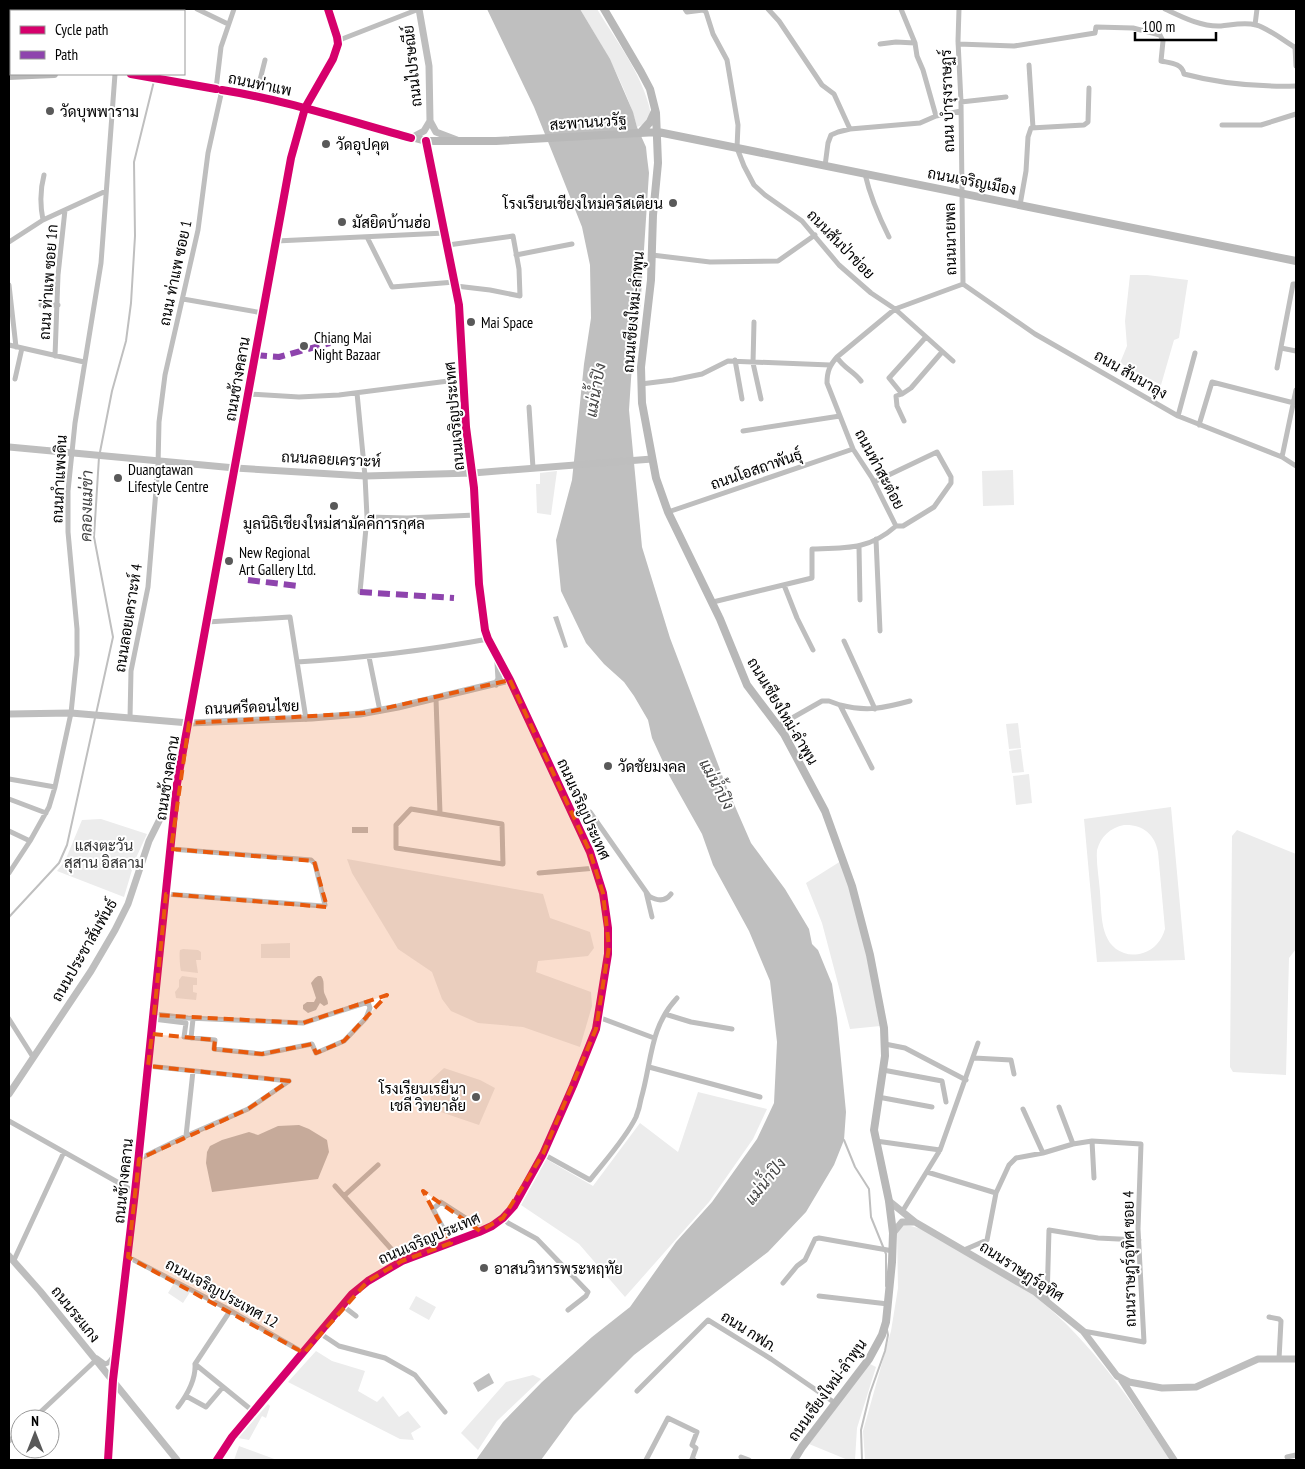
<svg xmlns="http://www.w3.org/2000/svg" width="1305" height="1469" font-family="'PT Sans Narrow',Sarabun,sans-serif">
<rect width="100%" height="100%" fill="#fff"/>
<path fill="#ececec" fill-rule="evenodd" d="M 580,9 L 597,9 C 618,44 647,80 652,121 L 637,127 C 626,84 602,46 580,9 Z
M 1130,275 L 1147,275 L 1188,280 L 1179,338 L 1174,340 L 1161,385 L 1120,363 L 1127,346 L 1125,321 Z
M 1013,470 L 1014,505 L 983,506 L 982,471 Z
M 557,471 L 551,515 L 537,513 L 536,484 L 540,484 L 540,473 Z
M 1018,723 L 1021,748 L 1009,749 L 1006,724 Z
M 1021,749 L 1024,772 L 1012,773 L 1009,751 Z
M 1029,774 L 1032,803 L 1016,805 L 1013,776 Z
M 1171,807 L 1185,960 L 1097,962 L 1084,819 ZM 1124,825 C 1142,824 1155,834 1158,852 L 1165,929 C 1162,940 1154,950 1143,953 C 1136,955 1130,955 1124,953 C 1099,944 1102,913 1100,892 C 1099,878 1096,863 1097,850 C 1101,836 1110,828 1124,825 Z
M 101,819 L 147,834 L 135,860 L 124,897 L 57,871 L 65,861 L 82,820 Z
M 1237,830 L 1296,854 L 1296,949 L 1289,958 L 1286,1075 L 1233,1072 L 1230,1067 L 1232,836 Z
M 347,859 L 543,894 L 550,918 L 590,932 L 594,948 L 588,956 L 538,961 L 536,972 L 591,992 L 592,1006 L 580,1047 L 523,1027 L 478,1023 L 451,1011 L 442,999 L 432,972 L 398,949 L 352,873 Z
M 841,861 C 860,915 870,971 880,1026 L 850,1029 L 822,923 L 806,883 Z
M 290,943 L 290,958 L 261,958 L 261,944 Z
M 183,949 L 198,950 L 201,952 L 201,960 L 196,960 L 198,973 L 181,971 C 180,967 179,954 180,950 Z
M 182,976 L 197,978 L 197,985 L 193,985 L 193,992 L 197,993 L 196,1000 L 176,998 L 175,992 L 179,987 L 179,980 Z
M 444,1068 L 480,1080 L 495,1088 L 479,1125 L 432,1109 L 429,1082 Z
M 698,1092 L 767,1109 L 753,1139 L 709,1202 L 625,1297 L 579,1244 L 521,1205 L 546,1159 L 593,1186 L 640,1123 L 678,1152 Z
M 904,1225 C 925,1227 944,1241 963,1251 C 986,1264 1017,1281 1037,1298 C 1092,1342 1132,1402 1170,1460 L 865,1460 L 863,1431 L 891,1331 L 898,1288 L 897,1232 Z
M 174,1283 L 190,1292 L 183,1303 L 168,1293 Z
M 416,1296 L 436,1307 L 429,1320 L 409,1309 Z
M 316,1351 L 332,1361 L 365,1371 L 358,1391 L 377,1402 L 383,1396 L 399,1417 L 408,1411 L 421,1427 L 411,1433 L 414,1440 L 400,1439 L 288,1382 Z
M 868,1363 L 876,1367 L 857,1428 L 855,1460 L 848,1460 L 809,1444 Z
M 533,1375 L 541,1379 L 497,1421 L 478,1450 L 461,1433 L 506,1382 Z
M 268,1404 L 270,1406 L 266,1418 L 262,1416 L 249,1440 L 238,1438 Z
M 239,1446 L 277,1460 L 234,1460 Z"/>
<path fill="#bfbfbf" d="M 487,9 L 580,9 L 610,59 L 633,112 L 637,127 L 646,147 L 647,157 L 649,173 L 640,311 L 633,349 L 629,410 L 642,547 L 670,638 L 727,788 L 751,843 L 785,889 L 809,929 L 812,944 L 818,950 L 832,984 L 837,1018 L 846,1112 L 844,1140 L 834,1165 L 806,1212 L 768,1252 L 634,1355 L 574,1415 L 541,1460 L 476,1460 L 503,1422 L 542,1382 L 592,1337 L 630,1307 L 676,1242 L 712,1202 L 757,1139 L 774,1103 L 777,1042 L 770,981 L 749,931 L 713,865 L 702,834 L 670,777 L 652,738 L 648,720 L 634,696 L 624,682 L 604,664 L 586,643 L 561,591 L 556,540 L 572,480 L 584,364 L 591,318 L 590,265 L 582,227 L 559,169 L 534,107 Z
M 558,616 L 568,647 L 564,648 L 553,617 Z
M 352,827 L 368,827 L 368,833 L 352,833 Z
M 318,976 L 321,976 C 325,981 323,986 324,992 C 325,996 328,999 328,1004 L 324,1006 L 320,1003 L 316,1010 L 308,1013 L 303,1009 L 303,1005 L 307,1002 L 314,1002 L 316,998 L 311,983 L 315,978 Z
M 299,1125 L 309,1129 L 327,1140 L 329,1152 L 318,1179 L 212,1192 L 206,1163 L 207,1152 L 210,1146 L 222,1140 L 249,1132 L 258,1135 L 278,1126 Z
M 489,1373 L 494,1383 L 478,1392 L 473,1383 Z"/>
<g fill="none" stroke-linecap="round" stroke-linejoin="round">
<path stroke="#bfbfbf" stroke-width="2" d="M 166,11 L 166,9
M 100,452 L 112,391 L 126,341 L 131,303 L 135,236 L 134,162 L 154,81
M 96,714 L 113,637 L 94,537 L 99,457
M 9,917 L 59,863 L 67,845 L 95,718
M 844,1140 L 855,1167 L 869,1189 L 871,1217 L 886,1254 L 886,1286
M 862,1460 L 861,1430 L 870,1393 L 885,1351 L 888,1335 L 887,1330"/>
<path stroke="#bebebe" stroke-width="5" d="M 197,9 L 228,24
M 685,9 L 687,12 L 703,10 L 706,12 L 713,34 L 727,60 L 738,125 L 737,148 L 744,166 L 754,185 L 765,195 L 802,221 L 839,265 L 871,293 L 895,309 L 953,361
M 768,9 L 779,21 L 822,85 L 834,94 L 850,129
M 901,9 L 915,43 L 917,56 L 923,70 L 936,116
M 959,9 L 958,41 L 961,102 L 963,284
M 1165,9 C 1182,17 1201,27 1221,26 C 1232,25 1244,22 1256,25 C 1266,27 1286,42 1296,48
M 1255,25 L 1257,9
M 9,29 L 11,40
M 338,44 L 342,39 L 419,9
M 880,44 L 896,42 L 915,43
M 958,44 L 1014,46 L 1095,33 L 1096,27 L 1133,28 L 1160,35 L 1163,41 L 1161,61 C 1170,63 1182,63 1184,74 C 1221,84 1258,87 1296,86
M 1295,47 L 1296,66
M 1029,65 L 1033,128
M 216,89 L 221,47 L 234,9
M 256,96 L 265,60
M 961,102 L 1006,97
M 305,108 C 315,91 341,58 338,38 C 336,29 331,18 328,9
M 1222,125 L 1261,125 L 1296,114
M 825,166 L 828,143 L 831,135 L 838,132 L 850,129 L 920,123 L 936,116 L 961,111
M 865,174 C 870,196 879,217 889,237
M 1020,205 L 1026,171 L 1028,137 L 1031,128 L 1084,125 L 1088,122 L 1089,88
M 43,220 C 40,205 40,190 44,175
M 367,237 L 392,287 L 455,282
M 276,241 L 445,233
M 9,242 L 43,220 L 106,191
M 448,245 L 513,236 L 519,269 L 520,296 L 490,290 L 456,286
M 516,255 L 572,244
M 652,255 L 710,262 L 778,261 L 815,235
M 963,284 L 1035,334 L 1178,416 L 1282,457 L 1296,466
M 9,285 L 16,347
M 183,299 L 263,313
M 41,305 L 58,305
M 754,322 L 753,363 L 761,399
M 926,337 L 889,378 L 902,394 L 911,388 L 942,352
M 9,345 L 84,362
M 1281,348 L 1296,351
M 55,356 L 58,275 L 65,210
M 837,357 C 843,368 854,371 861,381
M 735,360 L 742,399
M 1277,368 L 1293,284 L 1296,284
M 15,379 L 22,348
M 641,384 L 673,380 L 702,374 L 728,361 L 830,365
M 357,393 L 365,476 L 367,517 L 360,592
M 248,394 L 299,397 L 339,395 L 464,379
M 902,394 L 896,396 L 897,406 L 904,421
M 529,407 L 533,468
M 1178,416 L 1195,353
M 1199,425 L 1212,382 L 1294,403
M 743,431 L 840,416
M 1282,457 L 1296,390
M 874,482 L 937,452 L 951,477 L 951,483 L 934,507 L 903,526 L 896,526
M 668,512 L 853,449
M 367,517 L 407,518 L 476,515
M 896,526 L 872,478 L 853,449 L 827,383 C 827,371 830,365 837,357 L 895,309 L 963,284
M 876,539 L 880,631
M 859,547 L 860,600
M 784,585 L 797,618 L 813,650
M 713,602 L 812,578 L 812,549 C 846,548 869,550 896,526
M 207,622 L 290,617 L 306,719
M 844,641 L 875,709
M 369,657 L 380,711
M 297,662 C 361,658 424,651 488,639
M 436,699 L 440,813
M 840,705 C 867,712 884,708 910,701
M 130,718 L 131,671 L 148,587 L 158,466 L 159,422 L 165,375 L 198,230 L 208,153 L 222,90
M 778,726 L 822,701 L 829,701 L 840,705 L 872,768
M 9,779 L 55,787
M 9,799 L 46,813
M 411,809 L 502,824 L 503,864 L 396,848 L 396,825 Z
M 573,818 L 590,812 L 649,896 C 657,901 665,902 671,894
M 9,831 L 30,841
M 9,873 L 30,841 L 49,807 L 55,787 L 71,713 L 77,655 L 77,629 L 68,532 L 68,491 L 75,423 L 101,263 L 115,74
M 539,873 L 596,868
M 646,892 L 652,917
M 166,894 L 323,906 L 325,905 L 315,864 L 311,860 L 171,849
M 665,1014 L 691,1022 L 732,1029
M 598,1017 L 654,1038
M 9,1019 L 33,1057
M 153,1019 L 186,1023 L 184,1037 L 215,1040 L 214,1049 L 262,1054 L 312,1044 L 316,1053 L 344,1041 L 366,1018 L 370,1008 L 368,1002 L 303,1023 L 188,1018 L 154,1014
M 191,1038 L 193,1019
M 885,1044 L 905,1048 L 966,1080
M 974,1058 L 1011,1060 L 1014,1074
M 148,1066 L 289,1081
M 649,1067 L 760,1097
M 883,1070 L 942,1081 L 946,1102
M 878,1097 L 932,1107
M 1059,1107 L 1073,1144
M 1023,1109 L 1043,1153
M 9,1121 L 135,1192
M 186,1136 L 193,1071
M 876,1141 L 940,1150
M 1092,1141 L 1094,1178
M 543,1154 L 590,1180 C 604,1162 626,1138 636,1117 C 638,1112 640,1105 641,1099 C 652,1062 649,1028 677,998
M 139,1159 L 186,1136 L 248,1109 L 289,1081
M 927,1172 L 996,1193
M 335,1186 L 402,1261
M 345,1195 L 378,1165
M 902,1212 L 940,1150 L 978,1043
M 503,1218 L 508,1223 L 537,1239 L 588,1292 L 586,1296 L 568,1310
M 451,1243 L 433,1209 L 441,1202 L 475,1224 L 480,1231
M 964,1250 L 987,1240 L 996,1193 L 1009,1165 L 1016,1158 L 1043,1153 L 1073,1144 L 1092,1141 L 1141,1144 L 1138,1229 L 1144,1342 L 1083,1331
M 128,1257 L 224,1307 L 304,1353
M 14,1260 L 64,1152
M 783,1283 L 797,1266 L 805,1260 L 815,1239 L 819,1238 L 893,1251
M 819,1296 L 888,1304
M 1047,1301 L 1049,1230 L 1098,1238 L 1139,1240
M 343,1306 L 356,1316
M 1269,1317 L 1279,1319 L 1281,1321 L 1279,1359
M 321,1334 L 339,1346 L 385,1358 L 415,1375 L 445,1412
M 97,1358 L 105,1364 C 111,1363 113,1357 115,1352
M 195,1364 L 254,1412
M 637,1391 L 708,1320 L 771,1359 L 835,1403
M 186,1396 L 206,1407 L 223,1387
M 178,1407 C 187,1395 196,1379 195,1364 L 230,1311
M 33,1419 L 96,1360
M 9,1441 L 20,1432
M 741,1457 L 749,1460
M 1287,1457 L 1296,1455
M 646,1460 L 668,1418 L 697,1432 L 692,1445 L 696,1448 L 692,1459 L 694,1460"/>
<path stroke="#bebebe" stroke-width="7" d="M 419,9 L 429,66 L 430,121 L 436,132 L 457,140
M 134,11 L 134,9
M 411,138 L 424,131 L 430,121
M 9,447 L 235,468 L 365,476 L 473,473 L 652,459
M 496,684 L 499,679 L 498,663
M 9,714 L 71,713 L 189,723 L 312,718 L 360,714 L 398,707 L 510,680
M 9,1094 L 91,971 L 115,930 L 128,904 L 149,841 L 175,789
M 889,1201 L 915,1222
M 893,1233 L 902,1222 L 915,1222 L 1035,1292 L 1083,1331 L 1117,1376 L 1129,1382 L 1162,1388 L 1196,1387 L 1258,1359 L 1296,1359
M 9,1256 L 40,1291 L 177,1460
M 1121,1379 L 1174,1460
M 108,1460 L 113,1380 L 135,1192 L 177,784 L 291,158 L 305,108
M 217,1460 L 232,1437 L 352,1294 L 368,1281 L 402,1261 L 479,1232 L 492,1226 L 503,1218 L 514,1206 L 543,1154 L 573,1086 L 596,1029 L 608,954 L 608,928 L 603,893 L 590,852 L 510,680 L 488,639 L 485,630 L 479,584 L 474,488 L 466,427 L 459,305 L 426,141"/>
<path stroke="#b8b8b8" stroke-width="8" d="M 604,9 L 641,72 L 650,89 L 656,113 L 658,163 L 653,215 L 651,280 L 641,367 L 642,403 L 656,478 L 668,512 L 720,619 L 747,685 L 784,734 L 825,811 L 852,886 L 870,955 L 884,1028 L 885,1056 L 874,1130 L 889,1201 L 893,1233 L 892,1262 L 886,1322 L 882,1335 L 869,1359 L 802,1447 L 794,1460
M 131,74 L 256,96 L 426,141 L 496,141 L 658,132 L 1296,261
M 9,76 L 54,74
M 641,132 L 650,122 L 655,111"/>
<path stroke="#8e44ad" stroke-width="6" stroke-dasharray="12 6" stroke-linecap="butt" d="M 255,355 L 279,357 L 330,343
M 248,580 L 298,586
M 360,592 L 454,598"/>
<defs>
<path id="cycleway" d="M 131,74 L 216,89
M 222,90 C 286,100 349,121 411,138
M 108,1460 L 113,1380 L 135,1192 L 177,784 L 291,158 L 305,108 L 333,59 L 338,44 L 337,37 L 328,9
M 217,1460 L 232,1437 L 352,1294 L 368,1281 L 402,1261 L 479,1232 L 492,1226 L 503,1218 L 514,1206 L 543,1154 L 573,1086 L 596,1029 L 608,954 L 608,928 L 603,893 L 590,852 L 510,680 L 488,639 L 485,630 L 479,584 L 474,488 L 466,427 L 459,305 L 426,141"/>
</defs>
<use href="#cycleway" stroke="#fff" stroke-width="11"/>
<use href="#cycleway" stroke="#d6006c" stroke-width="8"/>
</g>
<path fill="#e8590c" fill-opacity="0.2" stroke="#e8590c" stroke-width="4" stroke-dasharray="10 6" stroke-linejoin="round" d="M 510,680 L 590,852 L 603,893 L 609,947 L 596,1029 L 543,1154 L 503,1218 L 480,1231 L 423,1191 L 451,1243 L 402,1261 L 368,1281 L 304,1353 L 128,1257 L 139,1159 L 248,1109 L 289,1081 L 148,1066 L 152,1034 L 215,1040 L 214,1049 L 262,1054 L 312,1044 L 316,1053 L 344,1041 L 387,995 L 303,1023 L 154,1015 L 166,894 L 327,907 L 314,861 L 171,849 L 189,723 L 364,713 Z"/>
<g fill="#595959" stroke="#fff" stroke-width="2">
<circle cx="50" cy="111" r="5"/>
<circle cx="326" cy="144" r="5"/>
<circle cx="673" cy="203" r="5"/>
<circle cx="342" cy="222" r="5"/>
<circle cx="471" cy="322" r="5"/>
<circle cx="304" cy="346" r="5"/>
<circle cx="118" cy="478" r="5"/>
<circle cx="334" cy="506" r="5"/>
<circle cx="229" cy="561" r="5"/>
<circle cx="608" cy="766" r="5"/>
<circle cx="476" cy="1097" r="5"/>
<circle cx="484" cy="1268" r="5"/>
</g>
<g text-anchor="middle" dominant-baseline="central" stroke-width="4" stroke-linejoin="round" paint-order="stroke">
<g font-size="15" fill="#000" stroke="#fff">
<text transform="translate(412 66) rotate(-96)">ถนนไปรษณีย์</text>
<text transform="translate(260 84) rotate(12)">ถนนท่าแพ</text>
<text transform="translate(947 101) rotate(-92)">ถนน บำรุงราษฏร์</text>
<text transform="translate(588 122) rotate(-4)">สะพานนวรัฐ</text>
<text transform="translate(972 181) rotate(11)">ถนนเจริญเมือง</text>
<text transform="translate(950 239) rotate(-91)">ถนนนายพล</text>
<text transform="translate(841 244) rotate(46)">ถนนสันป่าข่อย</text>
<text transform="translate(175 273) rotate(-78)">ถนน ท่าแพ ซอย 1</text>
<text transform="translate(48 282) rotate(-86)">ถนน ท่าแพ ซอย 1ก</text>
<text transform="translate(633 312) rotate(-85)">ถนนเชียงใหม่-ลำพูน</text>
<text transform="translate(1131 374) rotate(30)">ถนน สันนาลุง</text>
<text transform="translate(237 379) rotate(-80)">ถนนช้างคลาน</text>
<text transform="translate(454 416) rotate(-95)">ถนนเจริญประเทศ</text>
<text transform="translate(331 459) rotate(3)">ถนนลอยเคราะห์</text>
<text transform="translate(756 469) rotate(-19)">ถนนโอสถาพันธุ์</text>
<text transform="translate(880 469) rotate(62)">ถนนท่าสะต๋อย</text>
<text transform="translate(59 479) rotate(-87)">ถนนกำแพงดิน</text>
<text transform="translate(128 618) rotate(-81)">ถนนลอยเคราะห์ 4</text>
<text transform="translate(252 707) rotate(-2)">ถนนศรีดอนไชย</text>
<text transform="translate(783 711) rotate(59)">ถนนเชียงใหม่-ลำพูน</text>
<text transform="translate(167 778) rotate(-81)">ถนนช้างคลาน</text>
<text transform="translate(584 809) rotate(66)">ถนนเจริญประเทศ</text>
<text transform="translate(84 950) rotate(-60)">ถนนประชาสัมพันธ์</text>
<text transform="translate(123 1181) rotate(-84)">ถนนช้างคลาน</text>
<text transform="translate(429 1238) rotate(-23)">ถนนเจริญประเทศ</text>
<text transform="translate(1129 1259) rotate(-91)">ถนนราษฎร์อุทิศ ซอย 4</text>
<text transform="translate(1022 1271) rotate(33)">ถนนราษฎร์อุทิศ</text>
<text transform="translate(222 1293) rotate(29)">ถนนเจริญประเทศ 12</text>
<text transform="translate(76 1314) rotate(51)">ถนนระแกง</text>
<text transform="translate(749 1331) rotate(32)">ถนน กฟภ.</text>
<text transform="translate(827 1390) rotate(-54)">ถนนเชียงใหม่-ลำพูน</text>
</g>
<g font-size="15" fill="#000" stroke="#fff" text-anchor="start">
<text x="60" y="111">วัดบุพพาราม</text>
<text x="336" y="144">วัดอุปคุต</text>
<text x="663" y="203" text-anchor="end">โรงเรียนเชียงใหม่คริสเตียน</text>
<text x="352" y="222">มัสยิดบ้านฮ่อ</text>
<text x="481" y="322">Mai Space</text>
<text x="314" y="337">Chiang Mai<tspan x="314" dy="17">Night Bazaar</tspan></text>
<text x="128" y="469">Duangtawan<tspan x="128" dy="17">Lifestyle Centre</tspan></text>
<text x="334" y="523" text-anchor="middle">มูลนิธิเชียงใหม่สามัคคีการกุศล</text>
<text x="239" y="552">New Regional<tspan x="239" dy="17">Art Gallery Ltd.</tspan></text>
<text x="618" y="766">วัดชัยมงคล</text>
<text x="466" y="1088" text-anchor="end">โรงเรียนเรยีนา<tspan x="466" dy="17">เชลี วิทยาลัย</tspan></text>
<text x="494" y="1268">อาสนวิหารพระหฤทัย</text>
</g>
<g font-size="15" fill="#333" stroke="#fff">
<text x="104" y="845">แสงตะวัน<tspan x="104" dy="17">สุสาน อิสลาม</tspan></text>
</g>
<g font-size="16" font-style="italic" fill="#444" stroke="#fff">
<text transform="translate(595 390) rotate(-80)">แม่น้ำปิง</text>
<text transform="translate(86 506) rotate(-89)">คลองแม่ข่า</text>
<text transform="translate(717 784) rotate(62)">แม่น้ำปิง</text>
<text transform="translate(765 1181) rotate(-51)">แม่น้ำปิง</text>
</g>
</g>
<rect width="1305" height="1469" fill="none" stroke="#000000" stroke-width="20"/>
<rect x="10" y="10" width="175" height="65" fill="#ffffff" stroke="#999999"/>
<rect x="20" y="26" width="25" height="8" fill="#d6006c" stroke="#999999"/>
<text x="55" y="35" font-size="15" fill="#000000">Cycle path</text>
<rect x="20" y="51" width="25" height="8" fill="#8e44ad" stroke="#999999"/>
<text x="55" y="60" font-size="15" fill="#000000">Path</text>
<g transform="translate(35 1434)"><circle r="24" fill="#ffffff" stroke="#999999"/>
<path d="M0-4L9 19L0 12L-9 19Z" fill="#595959"/>
<text y="-8" font-size="14" font-weight="bold" text-anchor="middle" fill="#000000">N</text>
</g>
<path d="M1135 32v8h81v-8" fill="none" stroke="#000000" stroke-width="2.5"/>
<text x="1142" y="32" font-size="15" fill="#000000" stroke="#ffffff" stroke-width="4" paint-order="stroke">100 m</text>
</svg>
